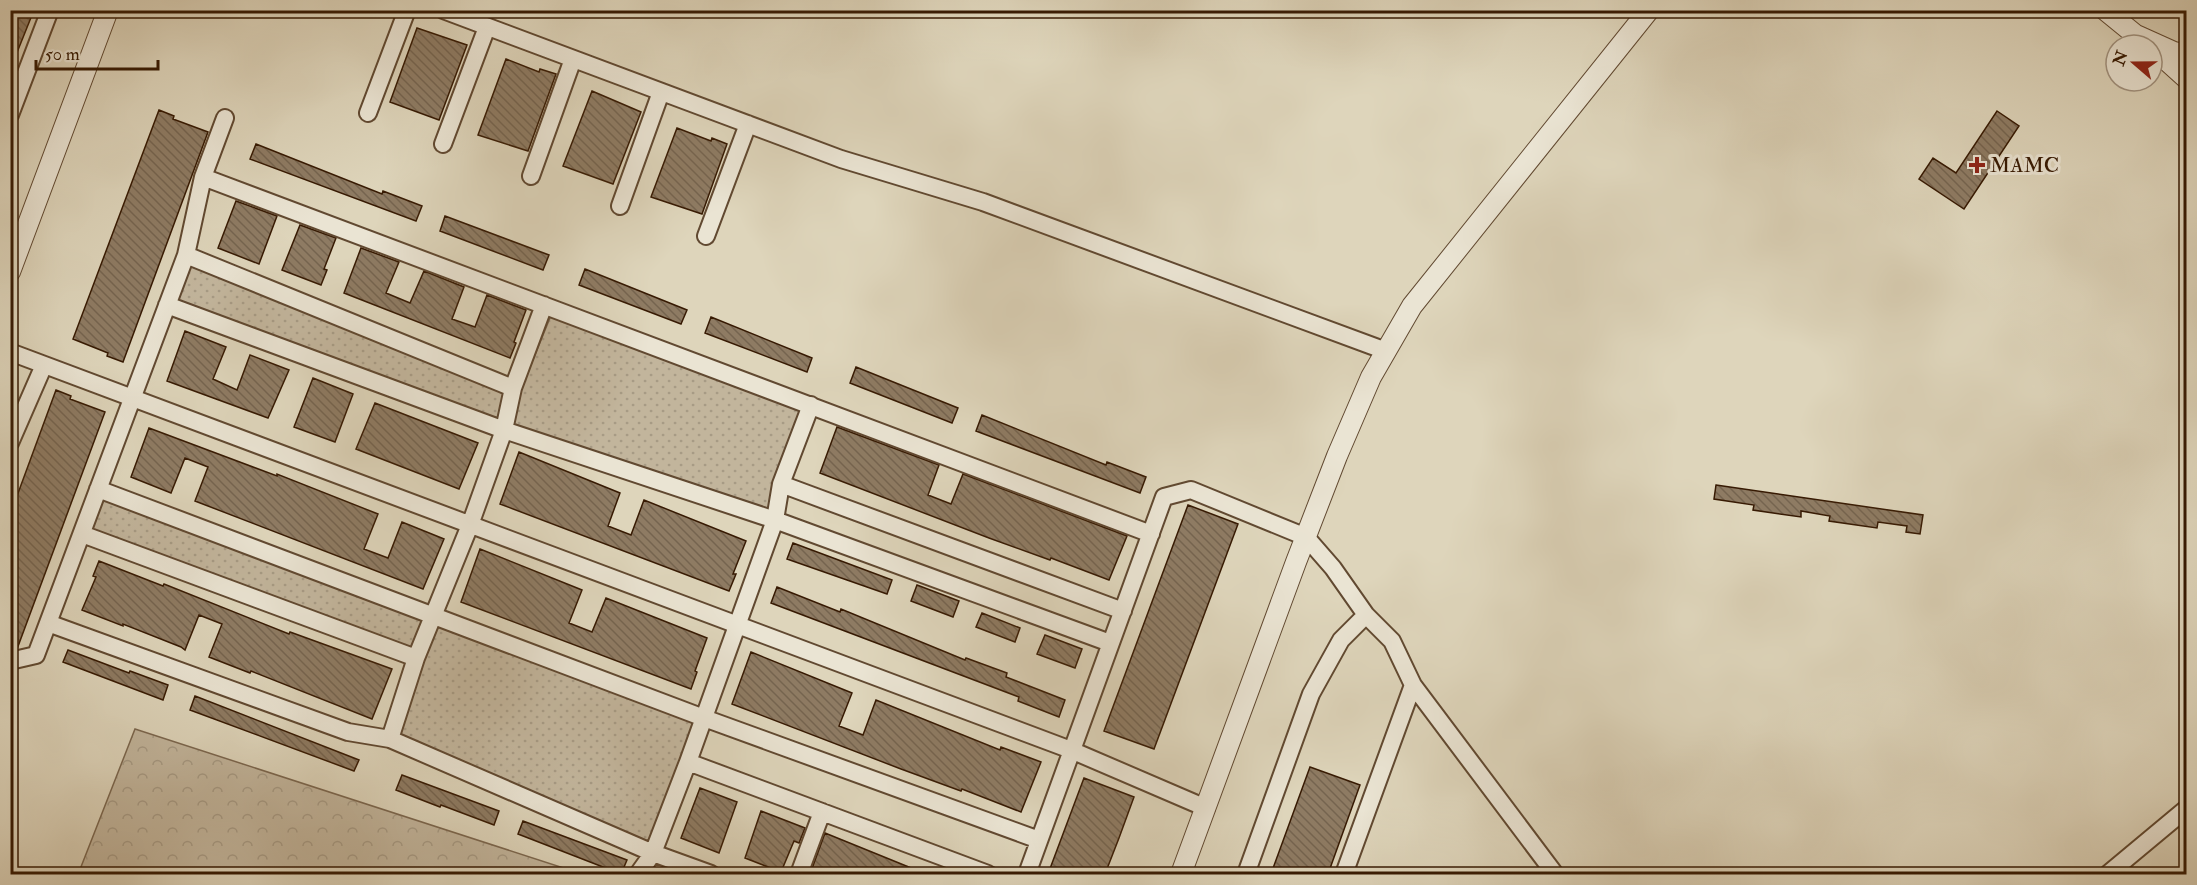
<svg xmlns="http://www.w3.org/2000/svg" width="2197" height="885" font-family="'IM FELL Double Pica',serif">
<defs>
<pattern id="forest-crowns" width="20" height="18" patternUnits="userSpaceOnUse" patternTransform="scale(1.5)"><rect width="20" height="18" fill="#c2b59c"/><path d="M2 6a3 3 0 1 1 6 0M12 15a3 3 0 1 1 6 0" fill="none" stroke="#a79b85"/></pattern>
<pattern id="park-dots" width="8" height="8" patternUnits="userSpaceOnUse" patternTransform="scale(1.5)"><rect width="8" height="8" fill="#c2b59c"/><path d="M2 2h.1M6 6h.1" fill="none" stroke="#a79b85" stroke-width="1.8" stroke-linecap="round"/></pattern>
<pattern id="building-back-hatch" width="6" height="6" patternUnits="userSpaceOnUse" patternTransform="scale(1.5)"><rect width="6" height="6" fill="#8e7b63"/><path d="M-1 5l2 2M0 0l6 6M5-1l2 2" fill="none" stroke="#75644f"/></pattern>
</defs>
<rect width="100%" height="100%" fill="#ded5bb"/>
<filter id="stains"><feTurbulence type="fractalNoise" baseFrequency=".00333" numOctaves="4"/><feColorMatrix values="0 0 0 0 .2 0 0 0 0 .09 0 0 0 0 .02 0 0 0 .5 -.17"/></filter>
<radialGradient id="worn" r=".72"><stop offset=".6" stop-color="#630" stop-opacity="0"/><stop offset="1" stop-color="#630" stop-opacity=".3"/></radialGradient>
<path fill="url(#forest-crowns)" stroke="#7c6850" stroke-width="1.5" d="M 135,729 L 582,874 L 80,874 L 79,872 Z"/>
<path fill="url(#park-dots)" stroke="#7c6850" stroke-width="1.5" d="M 186,255 L 513,388 L 506,426 L 552,313 L 811,405 L 775,520 L 504,430 L 167,305 Z
M 98,489 L 704,718 L 653,853 L 390,739 L 416,658 L 82,534 Z"/>
<path fill="url(#building-back-hatch)" stroke="#371a03" stroke-width="1.5" d="M 16,10 L 34,10 L 12,65 L 10,25 Z
M 417,28 L 467,45 L 439,120 L 390,102 Z
M 506,59 L 539,72 L 540,69 L 556,74 L 528,151 L 478,135 Z
M 592,91 L 641,112 L 613,184 L 563,166 Z
M 159,110 L 174,116 L 173,119 L 208,132 L 123,362 L 107,356 L 108,353 L 73,339 Z
M 1997,111 L 2019,126 L 1964,209 L 1919,179 L 1933,158 L 1956,173 Z
M 677,128 L 711,141 L 712,138 L 727,144 L 702,214 L 651,197 Z
M 256,144 L 382,194 L 383,191 L 422,206 L 416,221 L 250,159 Z
M 236,201 L 277,216 L 259,264 L 218,248 Z
M 445,216 L 549,255 L 543,270 L 440,231 Z
M 300,225 L 336,238 L 324,269 L 327,270 L 321,285 L 282,270 Z
M 361,248 L 399,262 L 386,293 L 410,303 L 424,271 L 464,287 L 452,319 L 475,327 L 487,295 L 526,310 L 514,342 L 516,343 L 510,358 L 344,293 Z
M 585,269 L 687,310 L 681,324 L 579,285 Z
M 711,317 L 812,358 L 807,372 L 705,333 Z
M 185,331 L 226,347 L 213,379 L 237,390 L 250,355 L 289,370 L 268,418 L 167,381 Z
M 856,367 L 958,408 L 952,423 L 850,383 Z
M 313,378 L 353,394 L 335,442 L 294,427 Z
M 56,390 L 71,396 L 70,399 L 105,412 L 17,649 L 10,650 L 10,515 Z
M 375,403 L 478,443 L 459,489 L 356,449 Z
M 982,415 L 1106,465 L 1107,462 L 1146,477 L 1140,493 L 976,431 Z
M 837,427 L 939,465 L 928,495 L 951,504 L 963,474 L 1127,536 L 1109,580 L 1051,558 L 1050,560 L 989,538 L 820,473 Z
M 149,428 L 277,476 L 277,474 L 378,514 L 364,549 L 388,558 L 402,522 L 444,539 L 423,589 L 195,501 L 208,467 L 185,458 L 171,493 L 131,477 Z
M 519,452 L 620,493 L 608,526 L 631,535 L 644,500 L 746,541 L 733,574 L 736,574 L 729,591 L 500,504 Z
M 1716,485 L 1923,515 L 1920,534 L 1906,532 L 1907,526 L 1878,522 L 1877,528 L 1829,521 L 1830,516 L 1801,511 L 1801,517 L 1753,510 L 1754,505 L 1714,499 Z
M 1188,505 L 1238,524 L 1154,749 L 1104,731 Z
M 793,543 L 892,580 L 887,594 L 787,559 Z
M 480,549 L 582,590 L 569,623 L 592,632 L 606,598 L 707,638 L 695,671 L 697,672 L 691,689 L 461,602 Z
M 99,561 L 163,586 L 164,584 L 289,634 L 290,632 L 392,669 L 372,719 L 251,671 L 250,673 L 209,657 L 222,624 L 199,615 L 185,650 L 181,647 L 123,624 L 123,626 L 82,610 L 96,577 L 93,576 Z
M 917,585 L 959,601 L 953,617 L 911,601 Z
M 777,587 L 840,612 L 841,609 L 965,660 L 966,658 L 1007,673 L 1006,677 L 1065,700 L 1059,717 L 1018,701 L 1019,697 L 771,603 Z
M 982,613 L 1020,628 L 1015,642 L 976,627 Z
M 1045,635 L 1082,649 L 1075,668 L 1037,654 Z
M 68,650 L 129,673 L 130,671 L 168,685 L 163,700 L 63,662 Z
M 751,652 L 852,693 L 839,726 L 863,735 L 876,700 L 1000,750 L 1001,747 L 1041,762 L 1021,812 L 962,789 L 961,791 L 901,769 L 732,704 Z
M 195,696 L 359,760 L 354,771 L 190,710 Z
M 1310,767 L 1360,785 L 1328,874 L 1280,874 L 1272,871 Z
M 402,775 L 499,811 L 494,825 L 441,805 L 440,807 L 396,790 Z
M 1084,778 L 1134,797 L 1119,838 L 1105,874 L 1048,874 Z
M 700,788 L 737,802 L 719,853 L 681,838 Z
M 761,811 L 805,828 L 799,843 L 794,841 L 781,872 L 745,858 Z
M 523,821 L 627,860 L 621,874 L 518,834 Z
M 825,833 L 926,874 L 810,874 Z"/>
<g fill="none" stroke-linecap="round" stroke-linejoin="round">
<defs>
<path id="minor" d="M 443,10 L 841,159 L 983,202 L 1386,351
M 368,113 L 407,10
M 10,115 L 50,10
M 443,144 L 487,27
M 531,176 L 573,59
M 203,177 L 1151,534
M 620,206 L 661,92
M 706,236 L 748,124
M 186,255 L 513,388
M 167,305 L 504,430 L 775,520 L 1110,643
M 10,352 L 1071,750 L 1206,808
M 10,443 L 44,365
M 781,484 L 1123,611
M 98,489 L 704,718 L 1039,840
M 82,534 L 416,658
M 48,623 L 348,732 L 390,739 L 653,853 L 711,874
M 10,661 L 36,655 L 186,255 L 203,177 L 225,118
M 390,739 L 416,658 L 470,525 L 504,430 L 513,388 L 544,305
M 688,762 L 988,874
M 638,874 L 653,853 L 688,762 L 775,520 L 781,484 L 811,405
M 799,874 L 822,812
M 1027,874 L 1164,497 L 1191,490 L 1306,537 L 1333,568 L 1366,615 L 1392,641 L 1413,685 L 1555,874
M 1246,874 L 1311,694 L 1341,640 L 1366,615
M 1344,874 L 1413,685
M 2108,874 L 2186,809"/>
<path id="tertiary" d="M 2105,10 L 2143,41
M 2134,34 L 2174,52 L 2186,55
M 2155,50 L 2186,78
M 10,272 L 108,10
M 1181,874 L 1296,562 L 1337,456 L 1371,377 L 1412,306 L 1649,10"/>
</defs>
<use href="#minor" stroke="#614931" stroke-width="20"/>
<use href="#tertiary" stroke="#614931" stroke-width="22"/>
<use href="#minor" stroke="#eae4d3" stroke-width="16"/>
<use href="#tertiary" stroke="#eae4d3" stroke-width="20"/>
</g>
<path fill="#8f2418" stroke="#eae4d3" stroke-width="2" d="M1974 156h6v6h6v6h-6v6h-6v-6h-6v-6h6z"/>
<g text-anchor="middle" dominant-baseline="central" stroke-width="6" stroke-linejoin="round" paint-order="stroke">
<g font-size="21" fill="#371a03" stroke="#eae4d3" text-anchor="start">
<text x="1990" y="165">MAMC</text>
</g>
</g>
<rect width="2197" height="885" fill="none" stroke="#ded5bb" stroke-width="36"/>
<rect x="12" y="12" width="2173" height="861" fill="none" stroke="#371a03" stroke-width="3"/>
<rect x="18" y="18" width="2161" height="849" fill="none" stroke="#371a03" stroke-width="1.5"/>
<g transform="translate(2134 63) rotate(290)"><circle r="28" fill="#eae4d3" stroke="#a29380" stroke-width="1.5"/>
<path d="M0-4.5L10 22L0 15L-10 22Z" fill="#8f2418"/>
<text y="-9" font-size="16" font-weight="bold" text-anchor="middle" fill="#371a03">N</text>
</g>
<path d="M36 60v9h122v-9" fill="none" stroke="#371a03" stroke-width="3"/>
<text x="45" y="60" font-size="18" fill="#371a03" stroke="#eae4d3" stroke-width="4.5" paint-order="stroke">50 m</text>
<rect width="100%" height="100%" filter="url(#stains)"/>
<rect width="100%" height="100%" fill="url(#worn)"/>
</svg>
